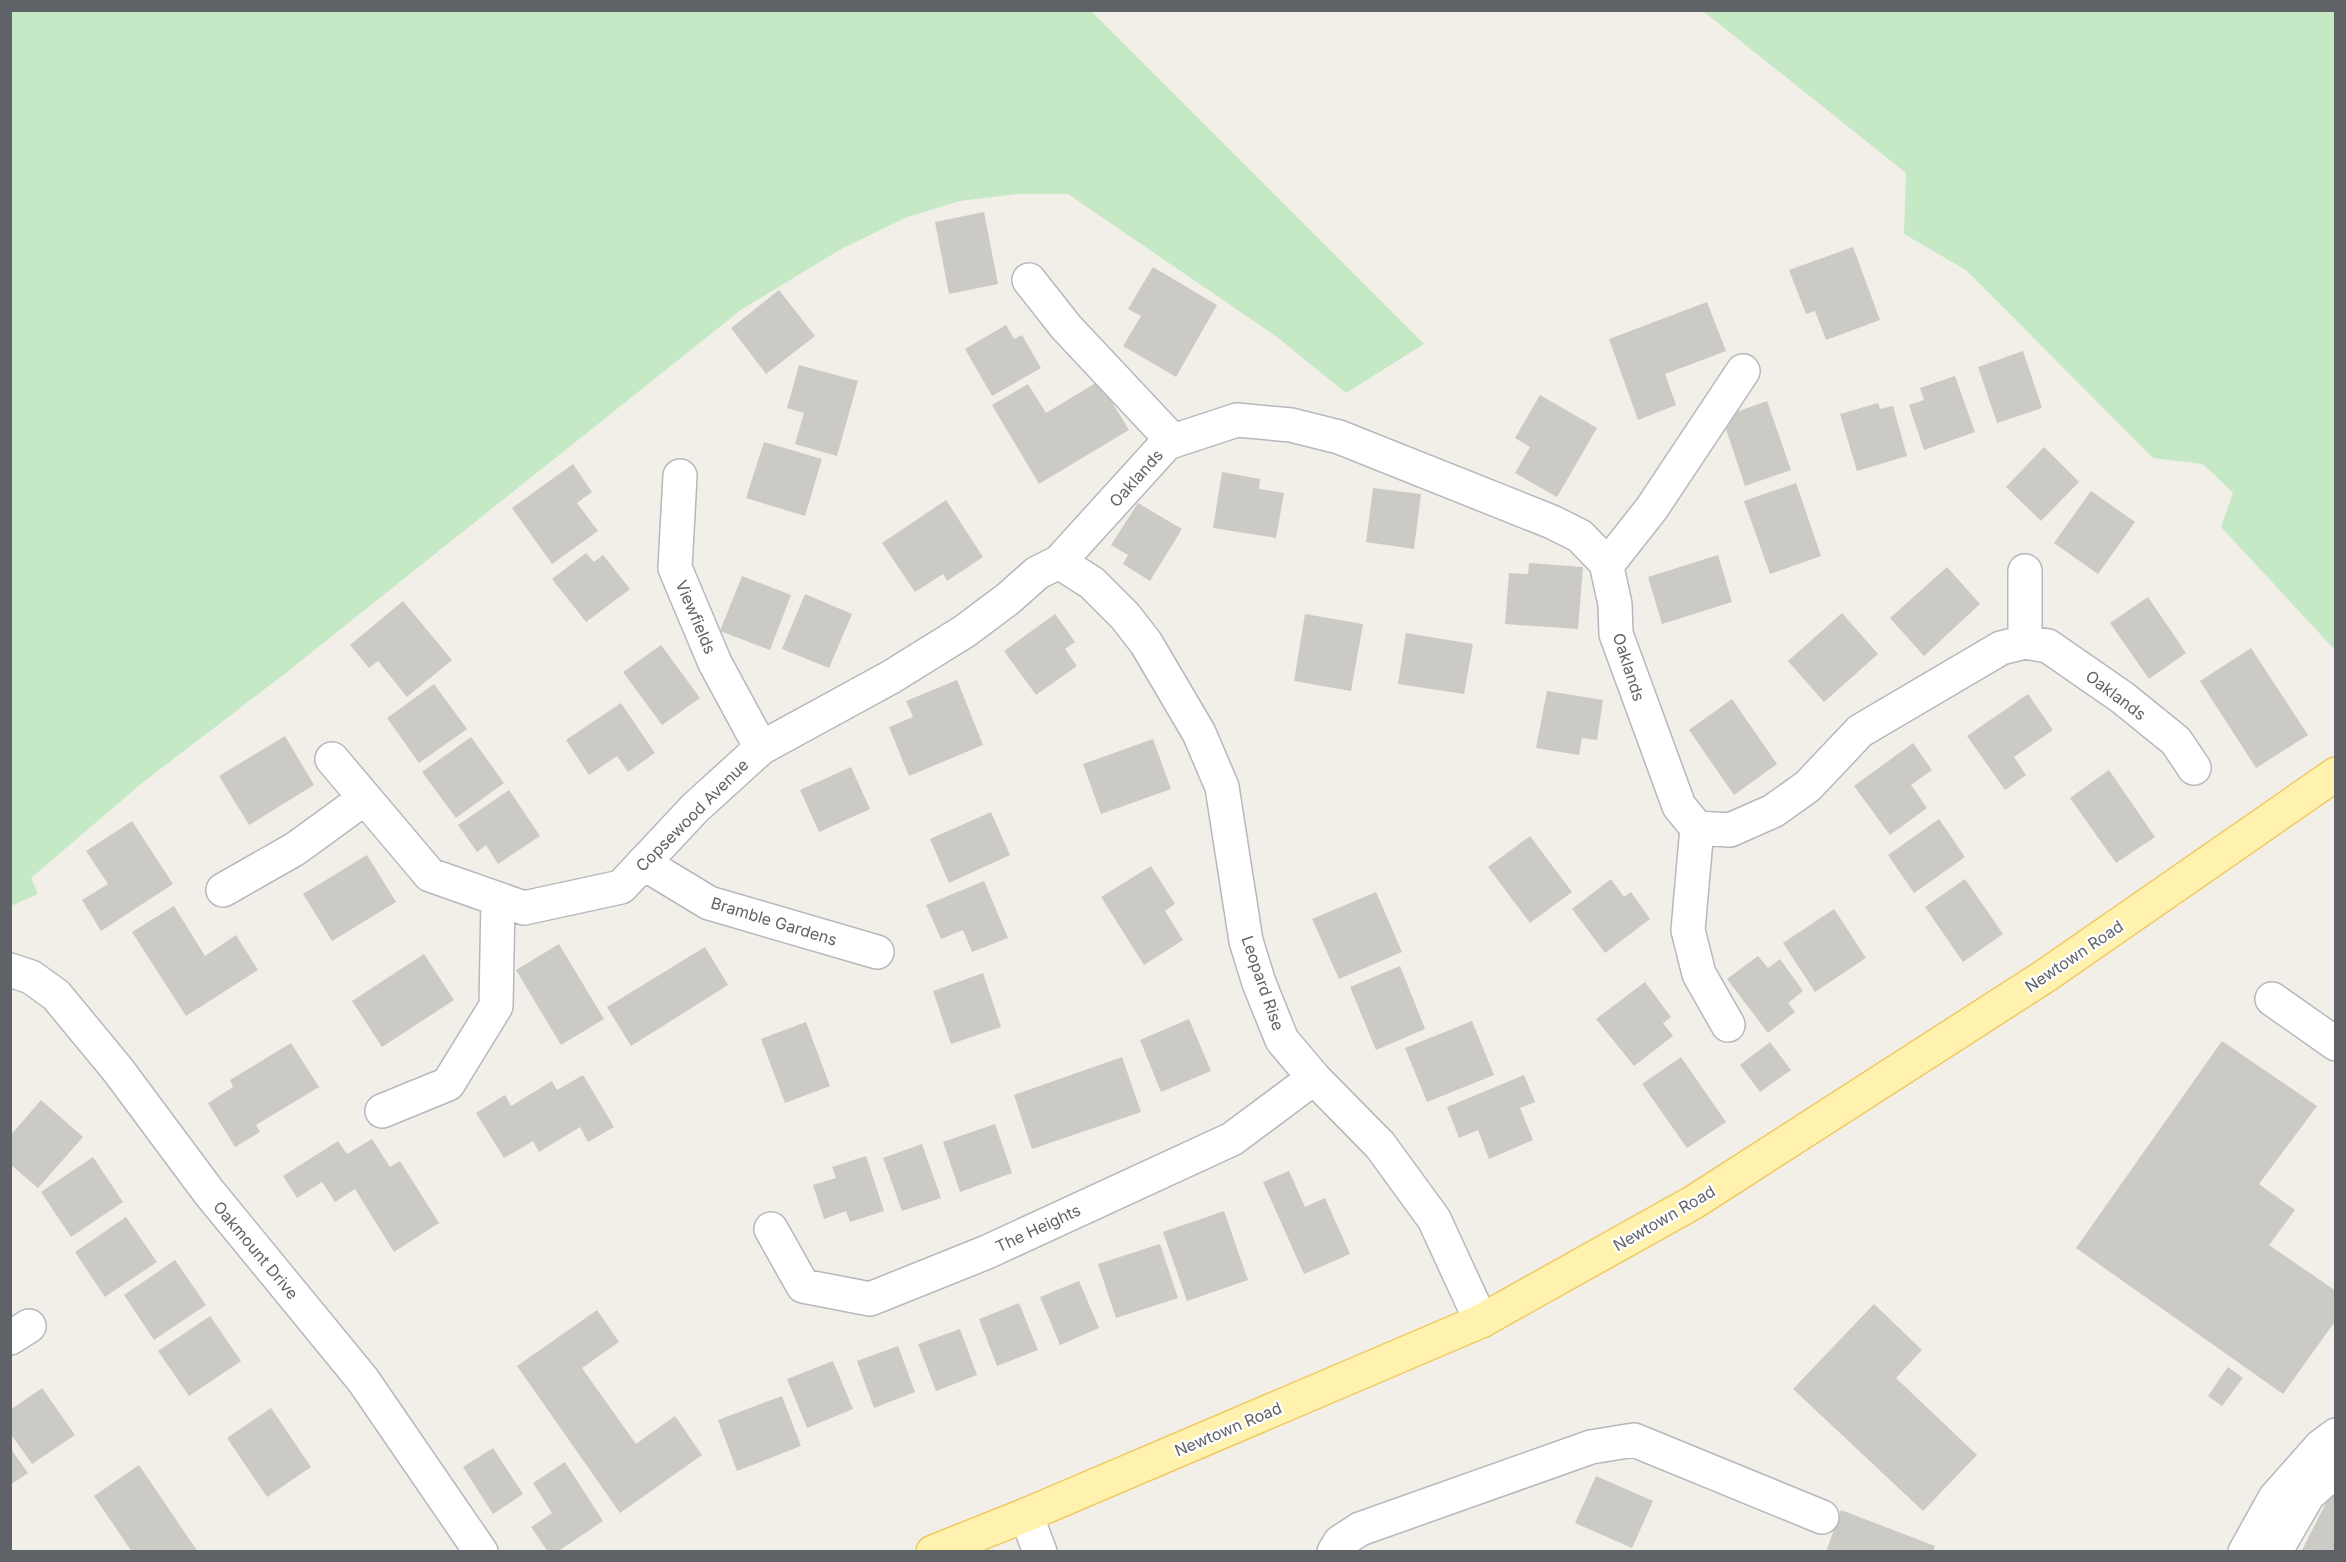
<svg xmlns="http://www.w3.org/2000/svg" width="2346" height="1562" font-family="Inter,sans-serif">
<rect width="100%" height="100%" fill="#f1efe8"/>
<path fill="#c5e8c5" d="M 11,10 L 1091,11 L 1424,344 L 1346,393 L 1277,337 L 1068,194 L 1017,194 L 960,201 L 907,217 L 843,248 L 742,309 L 287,672 L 142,783 L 31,878 L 38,894 L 11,906 Z
M 1703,11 L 2335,11 L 2335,650 L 2221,527 L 2233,493 L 2203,464 L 2153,458 L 1966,270 L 1904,234 L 1906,173 Z"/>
<path fill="#cccac5" d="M 984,212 L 998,284 L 949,294 L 935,222 Z
M 1853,247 L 1880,320 L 1826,340 L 1815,311 L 1806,314 L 1789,270 Z
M 1153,267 L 1217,305 L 1176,377 L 1123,346 L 1141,316 L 1128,309 Z
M 779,290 L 815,336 L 766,374 L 731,328 Z
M 1707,302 L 1726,351 L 1665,374 L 1676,405 L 1638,420 L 1609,339 Z
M 1006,325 L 1014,339 L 1022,335 L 1041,368 L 992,396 L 965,349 Z
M 2023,351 L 2042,408 L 1997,423 L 1978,367 Z
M 799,365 L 858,381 L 837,456 L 795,444 L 804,413 L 787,408 Z
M 1955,376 L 1975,432 L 1924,450 L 1909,405 L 1924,400 L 1920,388 Z
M 1099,381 L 1129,430 L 1039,484 L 992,405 L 1028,384 L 1046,413 Z
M 1540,395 L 1597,428 L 1557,497 L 1515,473 L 1530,447 L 1515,438 Z
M 1767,401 L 1791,470 L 1745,486 L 1722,417 Z
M 1878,403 L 1880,409 L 1893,406 L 1907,456 L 1857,471 L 1840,414 Z
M 764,442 L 822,459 L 805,516 L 746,498 Z
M 2044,447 L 2079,482 L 2041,521 L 2006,487 Z
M 573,464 L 592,492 L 577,503 L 598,531 L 552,564 L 512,508 Z
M 1222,472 L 1260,479 L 1259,489 L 1284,493 L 1276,538 L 1213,528 Z
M 1796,483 L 1821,556 L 1770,574 L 1744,501 Z
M 1373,488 L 1421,494 L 1414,549 L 1366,542 Z
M 2091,491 L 2135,522 L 2098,574 L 2054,543 Z
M 946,500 L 983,557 L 947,581 L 943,574 L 915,592 L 882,543 Z
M 1138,503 L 1182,529 L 1150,581 L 1123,564 L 1128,555 L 1111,545 Z
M 586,553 L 594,562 L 603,555 L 630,589 L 586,622 L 552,579 Z
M 1718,555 L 1732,602 L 1662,624 L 1648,577 Z
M 1529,563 L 1583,567 L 1578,629 L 1505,624 L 1509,573 L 1528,574 Z
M 1947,567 L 1980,604 L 1924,656 L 1890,618 Z
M 742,576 L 791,595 L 770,650 L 720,631 Z
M 805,594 L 852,614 L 829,668 L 782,649 Z
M 2148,597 L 2186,653 L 2149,679 L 2110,623 Z
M 403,601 L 452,660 L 407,697 L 378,661 L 369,668 L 350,645 Z
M 1842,613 L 1878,654 L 1824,702 L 1788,661 Z
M 1055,614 L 1075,642 L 1065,649 L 1077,666 L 1036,695 L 1004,651 Z
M 1305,614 L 1363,624 L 1351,691 L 1294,681 Z
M 1406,633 L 1473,644 L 1464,694 L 1398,684 Z
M 661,645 L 700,698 L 662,725 L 623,672 Z
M 2251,648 L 2308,735 L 2256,768 L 2200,681 Z
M 957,680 L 983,745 L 909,776 L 889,727 L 913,717 L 906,701 Z
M 434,684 L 467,729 L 419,763 L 387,718 Z
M 1547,691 L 1603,700 L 1597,740 L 1582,738 L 1579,755 L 1536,748 Z
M 2028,694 L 2053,730 L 2014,757 L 2026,775 L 2005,790 L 1967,736 Z
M 1732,699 L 1777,764 L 1734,795 L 1689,730 Z
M 621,703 L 655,753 L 628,772 L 617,756 L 589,775 L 566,740 Z
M 285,736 L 314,785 L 249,825 L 219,776 Z
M 471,737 L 504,783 L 456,818 L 422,772 Z
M 1153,739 L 1171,789 L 1101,814 L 1083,764 Z
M 1913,743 L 1932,770 L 1911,785 L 1927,808 L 1890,835 L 1854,786 Z
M 851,767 L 870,809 L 819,832 L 800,790 Z
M 2109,770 L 2155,837 L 2116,863 L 2070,798 Z
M 509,790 L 540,836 L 498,864 L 486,845 L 477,852 L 458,825 Z
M 991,812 L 1010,855 L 949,883 L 930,839 Z
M 1939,819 L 1965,857 L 1914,893 L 1888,855 Z
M 132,821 L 173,884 L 101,931 L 82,900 L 108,884 L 86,851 Z
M 1530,836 L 1572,892 L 1530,923 L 1488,867 Z
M 367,855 L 396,902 L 332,941 L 303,894 Z
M 1151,866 L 1175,904 L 1165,911 L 1183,940 L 1144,965 L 1101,897 Z
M 1611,879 L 1624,897 L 1631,892 L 1650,919 L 1605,953 L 1572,909 Z
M 1965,879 L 2003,934 L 1963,962 L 1925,907 Z
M 984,881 L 1008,938 L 972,952 L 963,930 L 941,939 L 926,905 Z
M 1376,892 L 1402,952 L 1339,979 L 1312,919 Z
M 174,906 L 205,956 L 236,935 L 258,970 L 186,1016 L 132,932 Z
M 1834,909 L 1866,958 L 1815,992 L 1783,943 Z
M 559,944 L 604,1019 L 561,1045 L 516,970 Z
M 705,947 L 728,985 L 631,1046 L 607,1007 Z
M 424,954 L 454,1000 L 382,1047 L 352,1001 Z
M 1758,956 L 1768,968 L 1780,959 L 1803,991 L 1788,1003 L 1795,1012 L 1768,1033 L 1727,979 Z
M 1400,966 L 1425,1029 L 1376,1050 L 1350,987 Z
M 983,973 L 1001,1027 L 951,1044 L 933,991 Z
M 1645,982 L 1671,1017 L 1663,1023 L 1673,1036 L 1634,1066 L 1596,1019 Z
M 1189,1019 L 1211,1071 L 1161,1092 L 1140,1040 Z
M 1472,1021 L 1494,1075 L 1427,1102 L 1405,1048 Z
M 806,1022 L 830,1086 L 785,1103 L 761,1039 Z
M 2222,1041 L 2317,1106 L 2259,1184 L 2295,1210 L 2269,1245 L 2336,1291 L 2336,1320 L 2283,1394 L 2076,1248 Z
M 1770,1042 L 1791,1070 L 1760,1092 L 1740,1065 Z
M 291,1043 L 319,1087 L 256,1125 L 260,1132 L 235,1147 L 208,1103 L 233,1087 L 230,1080 Z
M 1122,1057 L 1141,1112 L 1032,1149 L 1014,1095 Z
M 1681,1057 L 1726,1122 L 1687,1148 L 1642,1084 Z
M 583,1075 L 614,1127 L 588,1142 L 580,1127 L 539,1152 L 533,1141 L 504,1158 L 476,1113 L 505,1095 L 511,1106 L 552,1081 L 557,1090 Z
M 1524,1075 L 1535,1102 L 1520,1108 L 1533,1140 L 1489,1159 L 1478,1130 L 1459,1138 L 1447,1107 Z
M 41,1100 L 83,1137 L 38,1188 L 10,1164 L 10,1136 Z
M 995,1124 L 1012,1173 L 960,1192 L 943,1142 Z
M 372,1139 L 390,1167 L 400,1161 L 439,1223 L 394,1252 L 355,1189 L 335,1202 L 322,1182 L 297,1198 L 283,1176 L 338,1141 L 347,1154 Z
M 922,1144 L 941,1198 L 902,1211 L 883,1158 Z
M 866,1156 L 884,1211 L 850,1222 L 846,1211 L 824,1219 L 813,1185 L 836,1178 L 832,1167 Z
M 93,1157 L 123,1202 L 71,1237 L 41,1192 Z
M 1289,1171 L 1305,1207 L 1325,1198 L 1350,1254 L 1304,1274 L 1263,1182 Z
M 1224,1211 L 1248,1280 L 1187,1301 L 1163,1232 Z
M 126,1217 L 157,1262 L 105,1297 L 75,1252 Z
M 1160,1244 L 1178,1298 L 1116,1318 L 1098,1264 Z
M 175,1260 L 206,1305 L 154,1340 L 124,1295 Z
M 1079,1281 L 1099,1328 L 1060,1345 L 1040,1297 Z
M 1019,1303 L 1038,1350 L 997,1366 L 979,1319 Z
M 1874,1304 L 1922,1350 L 1896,1378 L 1977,1455 L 1923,1511 L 1793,1389 Z
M 597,1310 L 619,1342 L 582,1368 L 636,1444 L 675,1416 L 702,1455 L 620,1513 L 517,1366 Z
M 210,1316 L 241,1361 L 189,1396 L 158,1351 Z
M 960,1329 L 977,1375 L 936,1391 L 918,1344 Z
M 898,1346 L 915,1392 L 874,1408 L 857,1361 Z
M 833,1361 L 853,1409 L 807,1428 L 787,1379 Z
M 2228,1367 L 2243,1378 L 2222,1406 L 2208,1396 Z
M 42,1388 L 75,1435 L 32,1464 L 10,1433 L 10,1410 Z
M 782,1396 L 801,1446 L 737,1471 L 718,1420 Z
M 271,1408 L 311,1467 L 267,1497 L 227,1438 Z
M 10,1448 L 28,1473 L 10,1485 Z
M 493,1448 L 523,1494 L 493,1514 L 463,1467 Z
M 565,1462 L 603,1521 L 557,1552 L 548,1552 L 531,1527 L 552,1513 L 533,1483 Z
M 139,1465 L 179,1524 L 198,1552 L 132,1552 L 94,1496 Z
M 1596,1476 L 1653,1501 L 1632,1548 L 1575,1523 Z
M 2336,1488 L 2336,1552 L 2301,1552 L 2331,1493 Z
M 1841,1510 L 1935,1546 L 1933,1552 L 1826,1552 Z"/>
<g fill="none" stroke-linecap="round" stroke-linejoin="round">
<defs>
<path id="minor" d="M 1029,280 L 1066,327 L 1173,441
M 680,476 L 675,568 L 715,663 L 761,748
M 1059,562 L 1167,443 L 1237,420 L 1291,425 L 1339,437 L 1552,522 L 1580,536 L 1606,563 L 1615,604 L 1616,634 L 1679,806 L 1697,828 L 1730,830 L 1773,811 L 1808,786 L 1860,731 L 2001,648 L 2025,642 L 2048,646 L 2123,698 L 2176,741 L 2194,768
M 1607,565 L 1652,508 L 1743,371
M 2025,642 L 2025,571
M 332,759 L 430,875 L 524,908 L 621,887 L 695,808 L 761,748 L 891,677 L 965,631 L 1009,598 L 1037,573 L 1059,562 L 1092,583 L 1125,616 L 1146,643 L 1199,733 L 1222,787 L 1246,941 L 1259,983 L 1282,1040 L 1314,1078 L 1380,1145 L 1434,1219 L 1481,1321
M 1697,828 L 1688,930 L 1699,974 L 1728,1025
M 643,863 L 709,903 L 877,952
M 223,890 L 295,849 L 365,798
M 10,970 L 31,977 L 56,995 L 118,1070 L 208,1191 L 363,1380 L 481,1552
M 2272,999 L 2336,1044
M 382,1111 L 448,1084 L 496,1006 L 498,899
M 771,1229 L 803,1286 L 870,1299 L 987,1252 L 1232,1139 L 1314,1078
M 10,1338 L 29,1326
M 1026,1515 L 1040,1552
M 1334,1552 L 1340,1542 L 1360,1529 L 1591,1447 L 1634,1440 L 1822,1517
M 2245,1552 L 2275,1498 L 2321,1446 L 2336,1435
M 2275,1552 L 2308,1495 L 2336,1470"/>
<path id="major" d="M 933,1552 L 1026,1515 L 1481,1321 L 1694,1202 L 2045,976 L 2336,774"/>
</defs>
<use href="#minor" stroke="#b5b8bc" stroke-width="36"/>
<use href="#major" stroke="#f2c960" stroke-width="36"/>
<use href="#minor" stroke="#fff" stroke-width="33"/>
<use href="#major" stroke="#fff2af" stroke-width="33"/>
</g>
<g text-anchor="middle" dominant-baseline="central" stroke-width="4.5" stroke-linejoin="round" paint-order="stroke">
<g font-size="16" fill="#5f6368" stroke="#fff">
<text transform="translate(1136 478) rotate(-48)">Oaklands</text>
<text transform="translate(696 617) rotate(67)">Viewfields</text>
<text transform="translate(1629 667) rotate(72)">Oaklands</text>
<text transform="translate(2116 695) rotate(37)">Oaklands</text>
<text transform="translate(692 815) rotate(-45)">Copsewood Avenue</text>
<text transform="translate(774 921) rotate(17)">Bramble Gardens</text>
<text transform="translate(2074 956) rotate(-34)">Newtown Road</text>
<text transform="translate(1263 983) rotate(71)">Leopard Rise</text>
<text transform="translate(1664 1218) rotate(-30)">Newtown Road</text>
<text transform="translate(1038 1228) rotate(-25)">The Heights</text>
<text transform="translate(256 1250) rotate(50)">Oakmount Drive</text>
<text transform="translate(1228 1429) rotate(-23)">Newtown Road</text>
</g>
</g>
<rect width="2346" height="1562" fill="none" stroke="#5f6368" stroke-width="24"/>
</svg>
